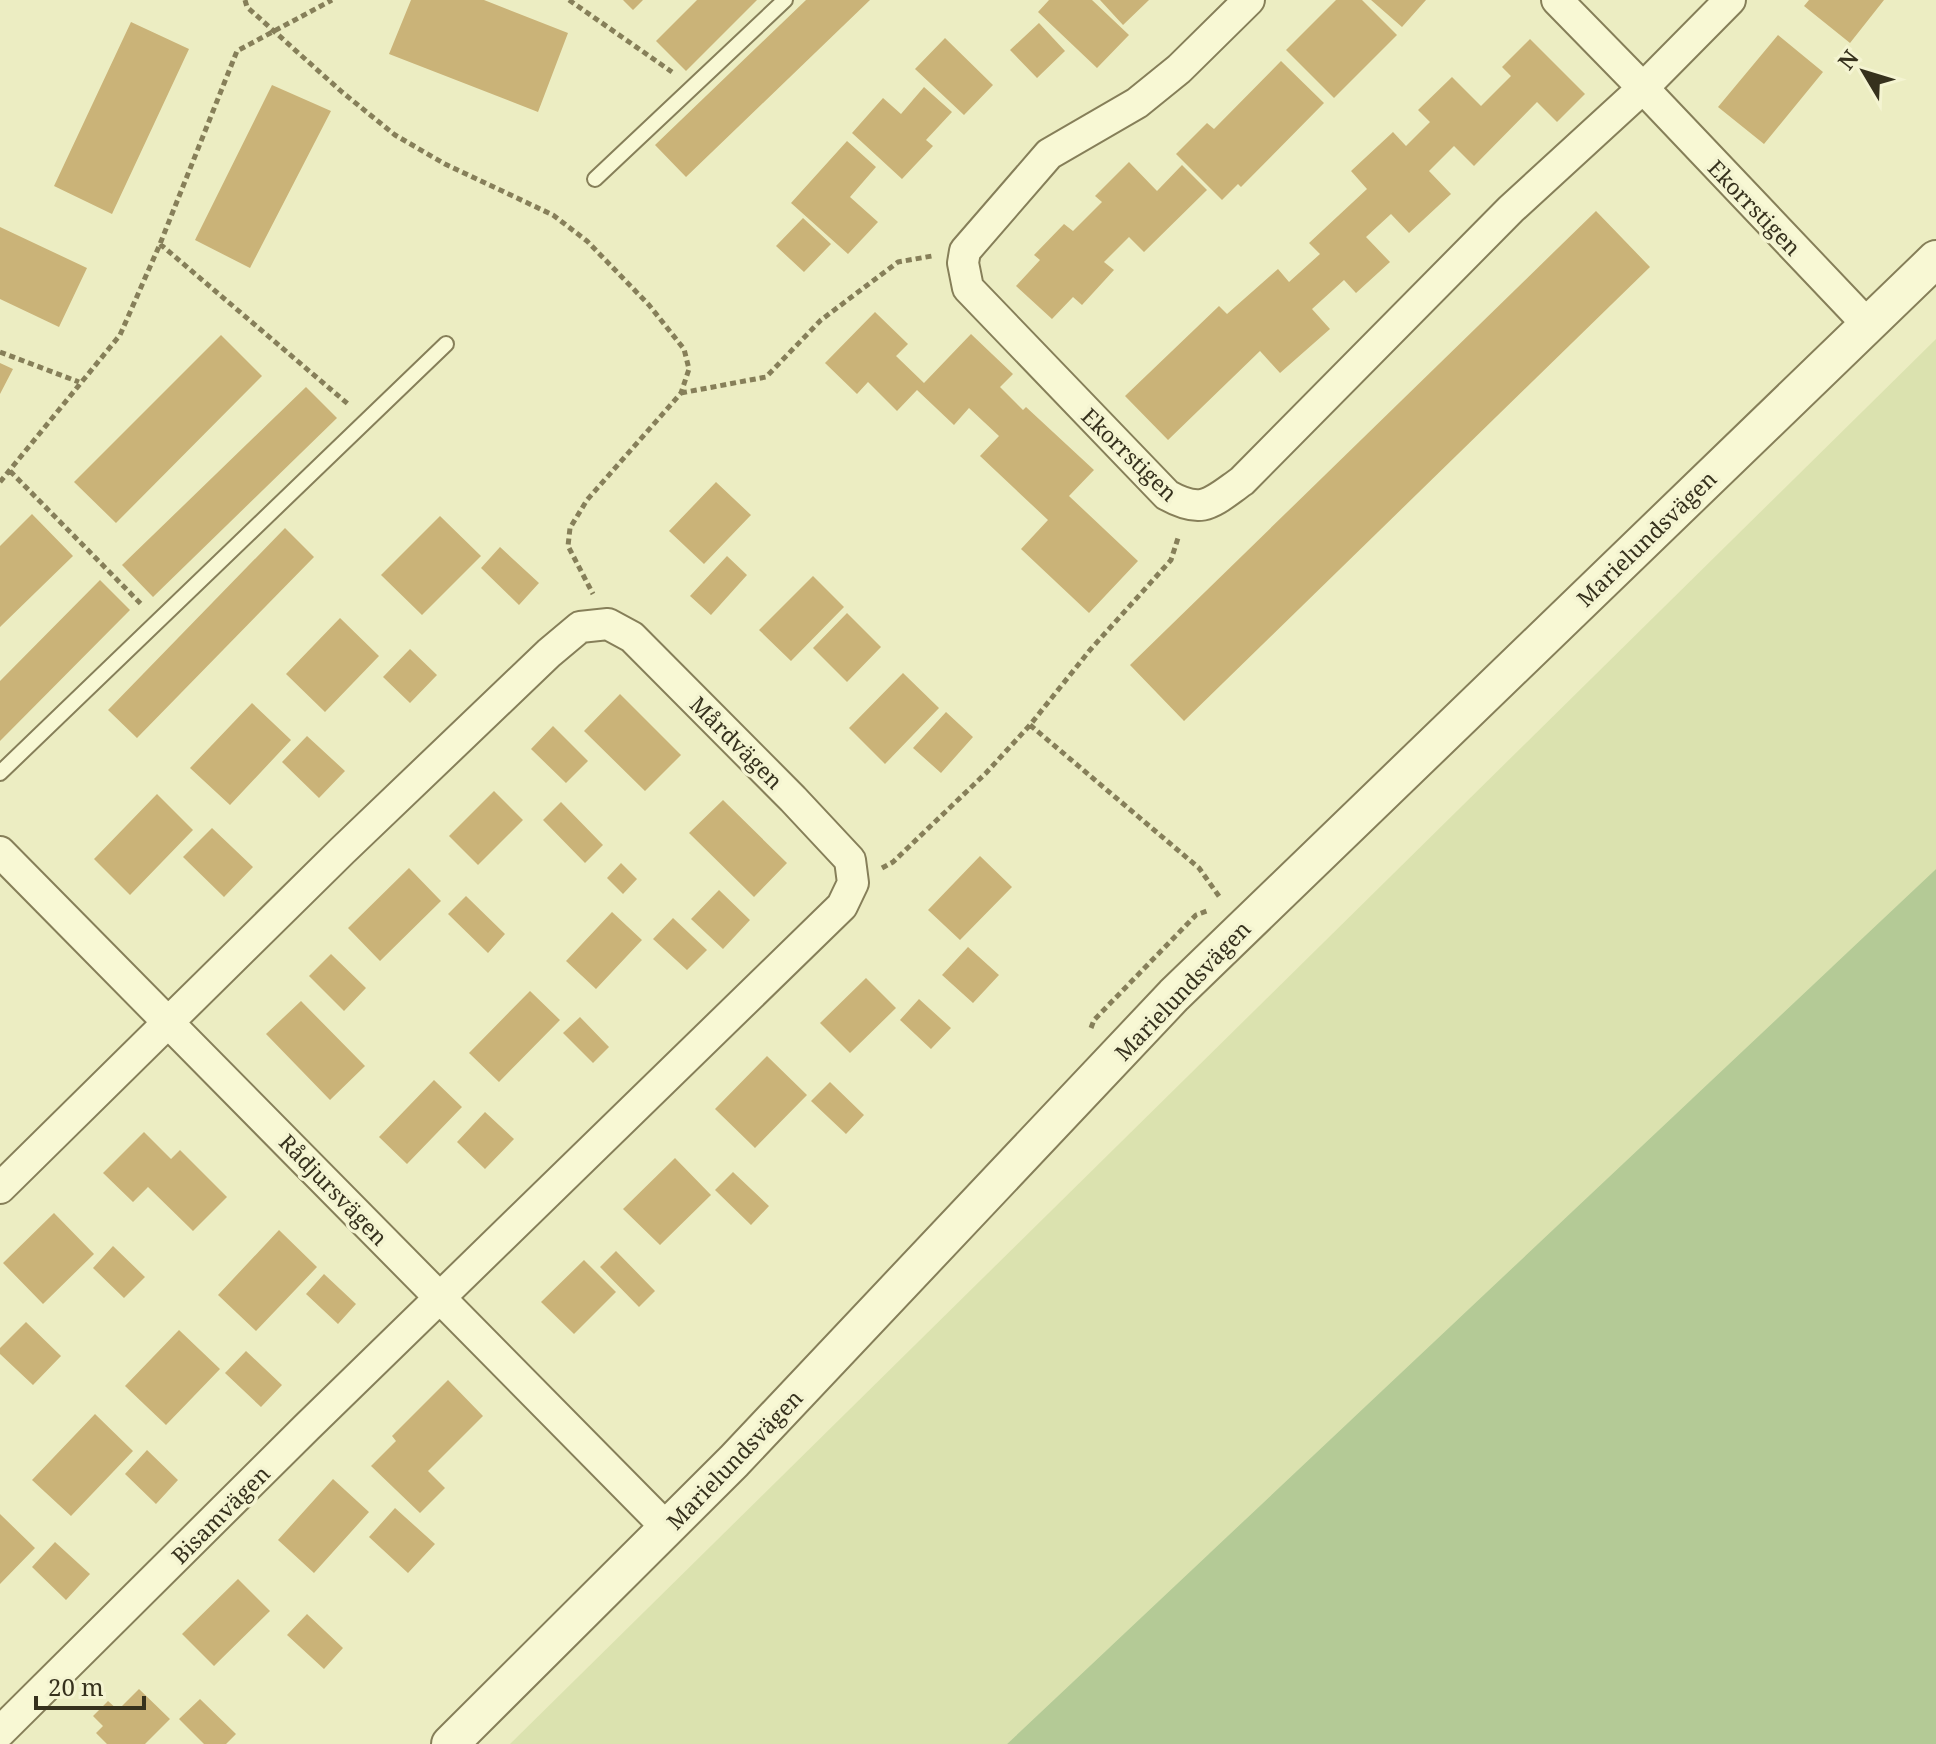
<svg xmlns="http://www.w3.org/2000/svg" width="1936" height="1744" font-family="'Noto Serif',serif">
<rect width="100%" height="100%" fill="#ecedc2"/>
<path fill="#dbe2af" d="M 1936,339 L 1936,869 L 1007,1744 L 510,1744 Z"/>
<path fill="#b4ca96" d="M 1936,869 L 1936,1744 L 1007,1744 Z"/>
<path fill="#cab378" d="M 411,0 L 484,0 L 568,33 L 538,112 L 389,54 Z
M 623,0 L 643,0 L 633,10 Z
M 697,0 L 757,0 L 686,71 L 656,41 Z
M 806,0 L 870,0 L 686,177 L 655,145 Z
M 1049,0 L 1092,0 L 1129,35 L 1097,68 L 1038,12 Z
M 1100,0 L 1149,0 L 1123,25 Z
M 1336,0 L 1362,0 L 1397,35 L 1334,98 L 1286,50 Z
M 1371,0 L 1426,0 L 1402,27 Z
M 1809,0 L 1884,0 L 1850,43 L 1804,6 Z
M 131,22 L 189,49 L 112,214 L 54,186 Z
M 1039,23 L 1065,51 L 1037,78 L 1010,50 Z
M 1778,35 L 1823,72 L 1764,144 L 1718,107 Z
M 945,38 L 993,85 L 964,115 L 915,69 Z
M 1530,39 L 1585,94 L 1557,122 L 1537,102 L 1474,166 L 1454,146 L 1429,171 L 1451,194 L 1409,233 L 1391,214 L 1366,237 L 1390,262 L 1356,293 L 1344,280 L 1312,309 L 1330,329 L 1280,373 L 1260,351 L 1168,440 L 1125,396 L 1219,306 L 1227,314 L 1278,269 L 1289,282 L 1320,254 L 1309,243 L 1367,189 L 1351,171 L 1393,132 L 1406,146 L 1430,122 L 1418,110 L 1452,77 L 1481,106 L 1511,76 L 1502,67 Z
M 1281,61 L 1324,103 L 1241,187 L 1238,184 L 1222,200 L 1176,154 L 1207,123 L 1214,129 Z
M 272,85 L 331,111 L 250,268 L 195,240 Z
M 924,87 L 952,112 L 926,140 L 933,146 L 902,179 L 852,133 L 883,98 L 901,114 Z
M 847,141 L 876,167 L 850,197 L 878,222 L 848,254 L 791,203 Z
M 1129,162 L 1157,191 L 1182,165 L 1207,190 L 1144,252 L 1129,237 L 1104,262 L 1114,270 L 1082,305 L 1073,297 L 1052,319 L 1016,286 L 1040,260 L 1034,255 L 1064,224 L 1073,231 L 1102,202 L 1095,196 Z
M 1596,211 L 1650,267 L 1184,721 L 1130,665 Z
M 803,218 L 831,244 L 804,272 L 776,246 Z
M 0,227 L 87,268 L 59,327 L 0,299 Z
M 875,312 L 908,344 L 896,356 L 924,383 L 971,334 L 1013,374 L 1000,387 L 1023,410 L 1026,407 L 1094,470 L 1069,496 L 1138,561 L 1089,613 L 1021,549 L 1048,520 L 980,456 L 999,436 L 969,408 L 954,425 L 917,390 L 897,411 L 868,382 L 857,394 L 825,363 Z
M 221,335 L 262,376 L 116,523 L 74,482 Z
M 0,363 L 13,369 L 0,394 Z
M 306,387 L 337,418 L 153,597 L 122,565 Z
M 716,482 L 751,515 L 704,564 L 669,531 Z
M 32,514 L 73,556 L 0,627 L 0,546 Z
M 440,516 L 481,556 L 422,615 L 381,575 Z
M 285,528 L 314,557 L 137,738 L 108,710 Z
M 500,547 L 539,583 L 519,605 L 481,568 Z
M 727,556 L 747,575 L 711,615 L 690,596 Z
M 813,576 L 844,607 L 791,661 L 759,630 Z
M 100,580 L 130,610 L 0,741 L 0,681 Z
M 847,613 L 881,647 L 847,682 L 813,648 Z
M 340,618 L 379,656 L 325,712 L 286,674 Z
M 410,649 L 437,675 L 410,703 L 383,677 Z
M 903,673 L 939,708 L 885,764 L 849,728 Z
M 620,694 L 681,755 L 645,791 L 584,731 Z
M 252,703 L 291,740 L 230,805 L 190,768 Z
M 946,712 L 973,737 L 941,773 L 913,748 Z
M 553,726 L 588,761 L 566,783 L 531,749 Z
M 307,736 L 345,771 L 319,798 L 282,762 Z
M 494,791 L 523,820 L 478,865 L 449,836 Z
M 157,794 L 193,830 L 130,895 L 94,859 Z
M 723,800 L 787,863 L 754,897 L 689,833 Z
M 561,802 L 603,845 L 585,863 L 543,820 Z
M 212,828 L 253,867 L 224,897 L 183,857 Z
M 980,856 L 1012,887 L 960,940 L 928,910 Z
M 621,863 L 637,879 L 623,894 L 607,878 Z
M 409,868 L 441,901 L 380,961 L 348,928 Z
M 719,890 L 750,920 L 723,949 L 691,919 Z
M 466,896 L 505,934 L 488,953 L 448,914 Z
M 612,912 L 642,940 L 596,989 L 566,961 Z
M 673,918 L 707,950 L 687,970 L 653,939 Z
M 968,947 L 999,975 L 973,1003 L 942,975 Z
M 331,954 L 366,988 L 344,1011 L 309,976 Z
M 866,978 L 896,1008 L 850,1053 L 820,1023 Z
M 530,991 L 560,1020 L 499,1082 L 469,1053 Z
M 919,999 L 951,1028 L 931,1049 L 900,1020 Z
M 301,1001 L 365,1066 L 330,1100 L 266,1034 Z
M 580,1017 L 609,1047 L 593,1063 L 563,1033 Z
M 767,1056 L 807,1095 L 755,1148 L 715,1109 Z
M 434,1080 L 462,1107 L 407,1164 L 379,1137 Z
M 830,1082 L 864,1115 L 846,1134 L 811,1101 Z
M 485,1112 L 514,1139 L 485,1169 L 457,1142 Z
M 144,1132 L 171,1159 L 180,1150 L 227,1197 L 193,1231 L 148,1187 L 133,1202 L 103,1173 Z
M 675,1158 L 711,1195 L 660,1245 L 623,1209 Z
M 733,1172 L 769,1206 L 751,1225 L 715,1190 Z
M 54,1213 L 94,1254 L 43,1304 L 3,1263 Z
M 279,1230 L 317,1267 L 256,1331 L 218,1295 Z
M 113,1246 L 145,1277 L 124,1298 L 93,1268 Z
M 616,1251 L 655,1291 L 639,1307 L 600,1267 Z
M 584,1260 L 616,1292 L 574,1334 L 541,1302 Z
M 324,1274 L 356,1304 L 338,1324 L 306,1294 Z
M 26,1322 L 61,1356 L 33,1385 L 0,1354 L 0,1348 Z
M 179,1330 L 220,1369 L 166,1425 L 125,1386 Z
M 246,1351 L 282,1385 L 261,1407 L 225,1373 Z
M 448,1380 L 483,1416 L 428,1471 L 445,1488 L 420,1513 L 371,1466 L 396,1441 L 392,1436 Z
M 95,1414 L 133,1451 L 71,1516 L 32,1480 Z
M 147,1450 L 178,1480 L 156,1504 L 125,1474 Z
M 333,1479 L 369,1512 L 314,1573 L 278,1540 Z
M 395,1508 L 435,1544 L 408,1573 L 369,1537 Z
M 0,1514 L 35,1548 L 0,1584 Z
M 55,1542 L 90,1574 L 66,1600 L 32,1567 Z
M 238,1579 L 270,1611 L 214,1666 L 182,1634 Z
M 307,1614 L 343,1648 L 324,1669 L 287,1635 Z
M 139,1689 L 170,1719 L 145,1744 L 107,1744 L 96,1733 L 103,1726 L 93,1716 L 108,1701 L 118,1710 Z
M 200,1699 L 236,1734 L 226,1744 L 204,1744 L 179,1719 Z"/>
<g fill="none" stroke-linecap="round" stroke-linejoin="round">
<defs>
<path id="service" d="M 595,179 L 785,0
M 0,773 L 446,344"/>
<path id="minor" d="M 1249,0 L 1179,69 L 1137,103 L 1049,154 L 965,251 L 963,263 L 968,288 L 1167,495 C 1203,515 1211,503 1242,481 L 1511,209 L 1643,88 L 1557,0
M 1730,0 L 1643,88 L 1868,325
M 0,852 L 667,1528
M 0,1188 L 342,851 L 549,653 L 580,627 L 608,624 L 632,637 L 793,799 L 850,860 L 853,883 L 842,906 L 307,1427 L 0,1732"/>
<path id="tertiary" d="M 450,1744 L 734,1461 L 1174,995 L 1936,259"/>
</defs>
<use href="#service" stroke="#867f59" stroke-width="18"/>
<use href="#minor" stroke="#867f59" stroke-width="34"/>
<use href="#tertiary" stroke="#867f59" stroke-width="40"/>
<path stroke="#867f59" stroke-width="5" stroke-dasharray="6 4" stroke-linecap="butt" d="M 245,0 L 247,7 L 342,92 L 395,135 L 445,164 L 553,215 L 587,241 L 649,305 L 684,349 L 689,369 L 681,393 L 587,500 L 570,528 L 568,546 L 593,594
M 569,0 L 672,72
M 160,244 L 348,404
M 0,352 L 79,382
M 681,393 L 766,377 L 821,320 L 898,262 L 932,256
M 10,471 L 141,604
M 0,482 L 120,335 L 160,244 L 237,51 L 332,0
M 1030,725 L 1199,868 L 1221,899
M 882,868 L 893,862 L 986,773 L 1030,725 L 1090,650 L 1171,560 L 1179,535
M 1091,1028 L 1094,1020 L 1196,915 L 1207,911"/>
<use href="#service" stroke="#f8f8d4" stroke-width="14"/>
<use href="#minor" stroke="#f8f8d4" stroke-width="30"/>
<use href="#tertiary" stroke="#f8f8d4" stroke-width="36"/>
</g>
<g text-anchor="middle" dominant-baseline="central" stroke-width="7" stroke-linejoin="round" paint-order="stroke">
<g font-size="22" fill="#36311d" stroke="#f4f4d1">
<text transform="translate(1755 207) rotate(46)">Ekorrstigen</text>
<text transform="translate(1130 454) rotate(44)">Ekorrstigen</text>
<text transform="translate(1646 538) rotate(-44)">Marielundsvägen</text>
<text transform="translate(737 742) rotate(45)">Mårdvägen</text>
<text transform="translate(1182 990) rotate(-46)">Marielundsvägen</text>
<text transform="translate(334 1189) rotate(46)">Rådjursvägen</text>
<text transform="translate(734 1459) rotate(-46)">Marielundsvägen</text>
<text transform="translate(220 1514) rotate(-45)">Bisamvägen</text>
</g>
</g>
<g transform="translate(1864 72) rotate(308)" stroke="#f4f4d1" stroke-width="6" paint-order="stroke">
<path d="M0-6L14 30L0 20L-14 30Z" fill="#36311d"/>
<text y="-12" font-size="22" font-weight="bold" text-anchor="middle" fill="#36311d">N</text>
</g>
<path d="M36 1696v12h108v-12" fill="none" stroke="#36311d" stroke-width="4"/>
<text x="48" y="1696" font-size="24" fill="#36311d" stroke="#f4f4d1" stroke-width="6" paint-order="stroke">20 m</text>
</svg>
